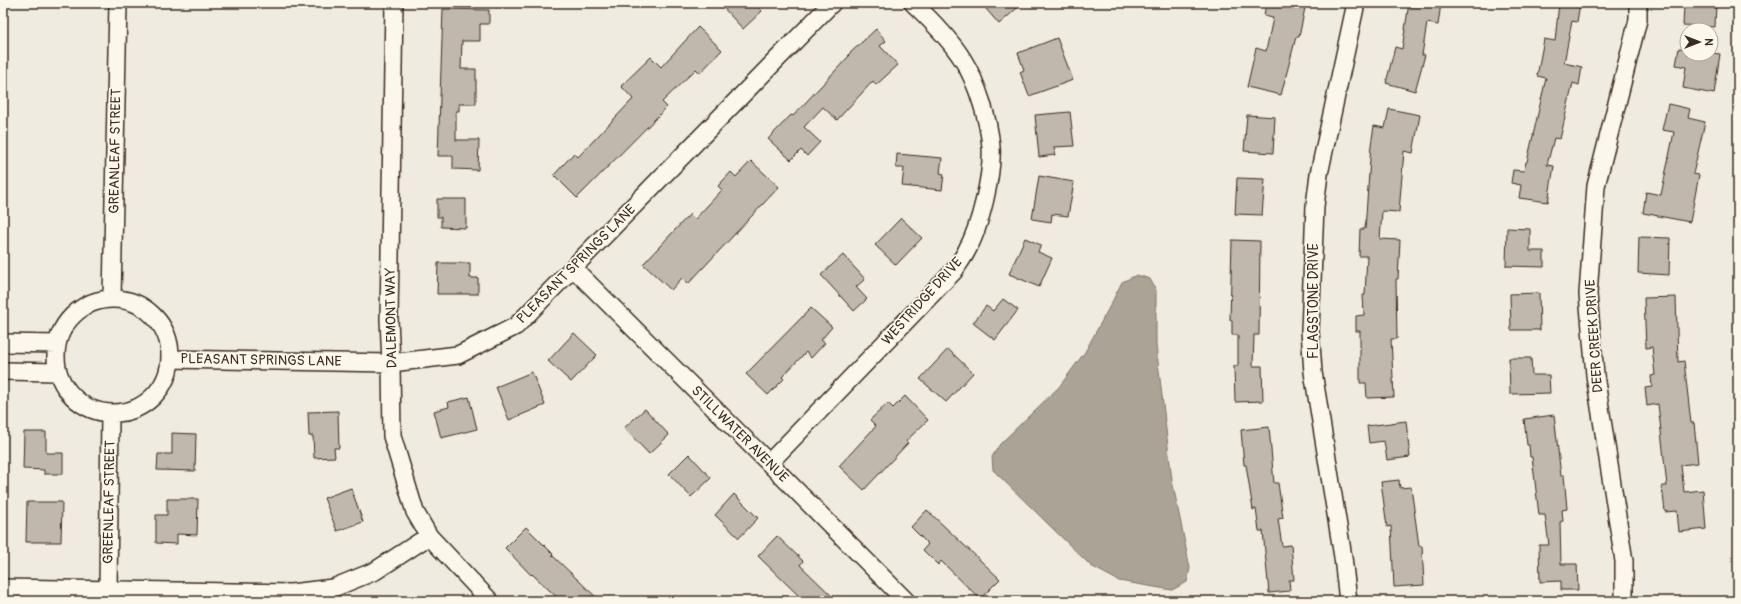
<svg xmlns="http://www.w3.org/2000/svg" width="1741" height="604" font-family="Pangolin,sans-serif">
<rect width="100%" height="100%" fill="#f0ebe0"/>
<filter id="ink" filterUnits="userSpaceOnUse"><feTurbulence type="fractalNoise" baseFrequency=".025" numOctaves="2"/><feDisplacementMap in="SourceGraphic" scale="8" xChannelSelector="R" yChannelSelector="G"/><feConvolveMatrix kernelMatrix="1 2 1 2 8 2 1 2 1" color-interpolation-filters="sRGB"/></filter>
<g filter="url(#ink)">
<path fill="#aca397" stroke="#7f7367" d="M 1137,275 L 1150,279 L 1156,290 L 1156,345 L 1172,480 L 1190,568 L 1187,582 L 1172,590 L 1119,581 L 1091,566 L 993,470 L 992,457 L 1000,444 L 1059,387 L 1085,352 L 1112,302 L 1122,282 Z"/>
<path fill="#c0b8ad" stroke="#3b2a1e" d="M 719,3 L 755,3 L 762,11 L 743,29 Z
M 981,3 L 1023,3 L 999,24 Z
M 1266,3 L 1306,3 L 1299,37 L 1296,37 L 1281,95 L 1247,87 L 1256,48 L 1266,51 L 1273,18 L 1264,16 Z
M 1409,3 L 1441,3 L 1438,25 L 1427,23 L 1422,55 L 1425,55 L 1415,91 L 1386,83 L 1395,47 L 1402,49 Z
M 1559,3 L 1580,3 L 1577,22 L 1572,21 L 1564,63 L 1582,67 L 1579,85 L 1573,83 L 1560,139 L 1554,138 L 1547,165 L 1554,166 L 1548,202 L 1519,198 L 1521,185 L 1511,183 L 1513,170 L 1524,171 L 1526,162 L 1527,162 L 1546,78 L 1537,76 L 1544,39 L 1555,41 Z
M 1691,3 L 1716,3 L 1715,27 L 1683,25 L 1684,6 L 1691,6 Z
M 443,9 L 489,10 L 489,24 L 480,24 L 480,41 L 462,41 L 461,69 L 476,69 L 476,104 L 459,104 L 459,111 L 456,111 L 456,140 L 479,140 L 478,170 L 453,169 L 453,156 L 438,156 Z
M 698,27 L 722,50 L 700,73 L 696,69 L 662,102 L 667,107 L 577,198 L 554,175 L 574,153 L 578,157 L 633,99 L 621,86 L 651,57 L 661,67 Z
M 876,29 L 886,41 L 880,46 L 898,65 L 876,85 L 873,81 L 837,120 L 823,107 L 804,127 L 820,142 L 807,156 L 801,150 L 791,160 L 768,139 L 791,115 L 793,116 L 849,56 L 848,55 Z
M 1057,38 L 1073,80 L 1029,96 L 1020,72 L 1024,70 L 1018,53 Z
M 1679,48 L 1687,49 L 1687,54 L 1711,53 L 1720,54 L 1714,94 L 1683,88 L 1686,67 L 1676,65 Z
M 1668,104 L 1690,109 L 1688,118 L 1705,122 L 1693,174 L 1699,175 L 1690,222 L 1643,213 L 1646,192 L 1661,195 L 1674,132 L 1662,130 Z
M 1389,109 L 1420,115 L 1413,153 L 1404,151 L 1399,212 L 1382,211 L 1380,239 L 1400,240 L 1398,279 L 1396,279 L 1397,339 L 1391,339 L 1394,397 L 1367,398 L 1366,383 L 1360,383 L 1360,331 L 1356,331 L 1356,316 L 1364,315 L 1363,295 L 1365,295 L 1367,256 L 1359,256 L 1360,229 L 1365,229 L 1371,145 L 1374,126 L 1385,128 Z
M 1070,112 L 1074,146 L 1054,147 L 1055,155 L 1039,157 L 1035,115 Z
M 1247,115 L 1275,117 L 1273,153 L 1244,151 Z
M 897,154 L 942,158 L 940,173 L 944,174 L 942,190 L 902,186 L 904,168 L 896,168 Z
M 751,161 L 779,187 L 688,284 L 682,278 L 671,290 L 643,264 L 690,214 L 695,219 L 722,190 L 718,186 L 731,172 L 736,177 Z
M 1039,176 L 1074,182 L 1068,216 L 1052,214 L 1051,222 L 1032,219 Z
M 1237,178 L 1265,179 L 1262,215 L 1235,214 Z
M 437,199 L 466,199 L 466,228 L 441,227 L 441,217 L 437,217 Z
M 901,218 L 922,238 L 896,265 L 875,245 Z
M 1507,228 L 1530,229 L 1530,251 L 1544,251 L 1544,267 L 1506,266 Z
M 1639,237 L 1670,238 L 1669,275 L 1638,273 Z
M 1025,238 L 1041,245 L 1038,252 L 1052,258 L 1039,287 L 1009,274 Z
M 1232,240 L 1260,241 L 1259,335 L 1254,335 L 1253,366 L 1262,366 L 1263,401 L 1235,402 L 1234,366 L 1238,366 L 1238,335 L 1232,335 L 1232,320 L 1230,320 Z
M 843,255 L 865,279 L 856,287 L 867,299 L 854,311 L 821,275 Z
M 438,263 L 470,263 L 470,278 L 478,278 L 478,294 L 437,294 Z
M 1539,293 L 1540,330 L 1511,330 L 1510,294 Z
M 1676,297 L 1678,362 L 1684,361 L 1691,423 L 1694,423 L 1698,463 L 1681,465 L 1684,492 L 1703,490 L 1706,529 L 1679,532 L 1677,511 L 1665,512 L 1662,486 L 1667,486 L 1658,404 L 1647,406 L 1645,388 L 1652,387 L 1651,376 L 1655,375 L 1652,347 L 1646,348 L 1644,298 Z
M 1003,299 L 1018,310 L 995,340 L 973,323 L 986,306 L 993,311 Z
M 811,308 L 832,327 L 821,340 L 825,343 L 811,358 L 806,352 L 782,377 L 784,379 L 768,395 L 746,374 Z
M 574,333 L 597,355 L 571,382 L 548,361 Z
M 948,349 L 973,373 L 946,402 L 920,379 Z
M 1509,358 L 1531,358 L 1532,375 L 1549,375 L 1550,393 L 1510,394 Z
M 532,372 L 545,405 L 509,420 L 496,387 Z
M 905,396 L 928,420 L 906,441 L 908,443 L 864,490 L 839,466 L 876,426 L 870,420 L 888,403 L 893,408 Z
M 469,397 L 477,429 L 441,438 L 434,411 L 449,407 L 448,402 Z
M 645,409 L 669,435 L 649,454 L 624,428 Z
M 338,411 L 339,448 L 334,448 L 335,457 L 314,458 L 313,436 L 309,436 L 308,412 Z
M 1554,415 L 1561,476 L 1564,475 L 1567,509 L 1562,510 L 1563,521 L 1560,522 L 1561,564 L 1577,564 L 1578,590 L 1561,590 L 1561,581 L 1540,582 L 1539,545 L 1549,545 L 1545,515 L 1539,515 L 1532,457 L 1530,457 L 1529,445 L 1527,445 L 1524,419 Z
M 1406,421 L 1410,457 L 1387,460 L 1384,441 L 1369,443 L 1367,426 Z
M 1269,427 L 1274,483 L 1278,483 L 1283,518 L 1278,519 L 1282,546 L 1291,545 L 1294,580 L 1289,580 L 1290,591 L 1269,593 L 1263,531 L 1259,531 L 1256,509 L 1253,510 L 1246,465 L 1244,465 L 1241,430 Z
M 24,432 L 46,432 L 46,453 L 63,453 L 63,474 L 44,474 L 44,470 L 23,469 Z
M 172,433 L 196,434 L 195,471 L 157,470 L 158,454 L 172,454 Z
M 689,454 L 711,478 L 691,497 L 669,474 Z
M 1399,480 L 1400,488 L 1411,487 L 1419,546 L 1422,546 L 1424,585 L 1394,587 L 1391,526 L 1387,527 L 1381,482 Z
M 351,488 L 363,522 L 337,531 L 324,498 Z
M 734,494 L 758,518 L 739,538 L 715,515 Z
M 167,499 L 198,499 L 197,535 L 177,534 L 177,544 L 156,543 L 156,515 L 167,515 Z
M 27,502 L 62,502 L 61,542 L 26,542 Z
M 927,510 L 1000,579 L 980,599 L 941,561 L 938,565 L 923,550 L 928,544 L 911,527 Z
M 526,527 L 553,554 L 552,555 L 600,601 L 561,601 L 532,574 L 531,575 L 505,548 Z
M 777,536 L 803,561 L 800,565 L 837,601 L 804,601 L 758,556 Z"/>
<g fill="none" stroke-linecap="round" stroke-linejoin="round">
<defs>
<path id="street" d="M 394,3 L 389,319 L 391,363 L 392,436 L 415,512 L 429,536 L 490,601
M 573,268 L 769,463 L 906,601
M 112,298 L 118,3
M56 356a57 57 0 1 1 114 0a57 57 0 1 1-114 0Z
M 3,343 L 57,344
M 171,359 L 391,363 L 458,355 L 516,326 L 832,3
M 3,371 L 58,372
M 769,463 L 954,271 C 958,264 964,257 967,250 C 980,227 993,174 991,147 C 989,121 977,82 963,60 C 950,39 931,20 913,3
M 3,588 L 291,593 L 333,588 L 375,571 L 429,536
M 108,590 L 110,414
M 1348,601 L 1343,557 L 1313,372 L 1310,331 L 1315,206 L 1319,174 L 1356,3
M 1624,601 L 1624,561 L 1595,375 L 1588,294 L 1596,186 L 1638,20 L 1638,3"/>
</defs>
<use href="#street" stroke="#3b2a1e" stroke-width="20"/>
<use href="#street" stroke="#fbf7ec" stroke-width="17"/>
</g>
</g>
<g text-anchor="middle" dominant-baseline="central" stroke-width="3.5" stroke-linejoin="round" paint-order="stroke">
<g font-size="14" fill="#3b2a1e" stroke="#fbf7ec">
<text transform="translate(115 151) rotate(-89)">GREANLEAF STREET</text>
<text transform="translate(576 264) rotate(-45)">PLEASANT SPRINGS LANE</text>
<text transform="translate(922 301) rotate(-48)">WESTRIDGE DRIVE</text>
<text transform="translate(1313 301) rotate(-90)">FLAGSTONE DRIVE</text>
<text transform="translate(391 318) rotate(-91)">DALEMONT WAY</text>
<text transform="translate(1594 336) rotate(-94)">DEER CREEK DRIVE</text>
<text transform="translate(261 360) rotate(1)">PLEASANT SPRINGS LANE</text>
<text transform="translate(740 434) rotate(45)">STILLWATER AVENUE</text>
<text transform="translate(109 502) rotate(-89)">GREENLEAF STREET</text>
</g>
</g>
<rect width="1741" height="604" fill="none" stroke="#fbf7ec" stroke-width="16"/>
<rect x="8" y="8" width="1725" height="588" fill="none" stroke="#3b2a1e" stroke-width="1.5" filter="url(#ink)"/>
<g transform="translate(1699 42) rotate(90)"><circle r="19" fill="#fbf7ec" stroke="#aea59a"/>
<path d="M0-3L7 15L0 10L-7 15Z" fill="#3b2a1e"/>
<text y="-6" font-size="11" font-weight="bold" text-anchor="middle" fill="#3b2a1e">N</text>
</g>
</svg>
